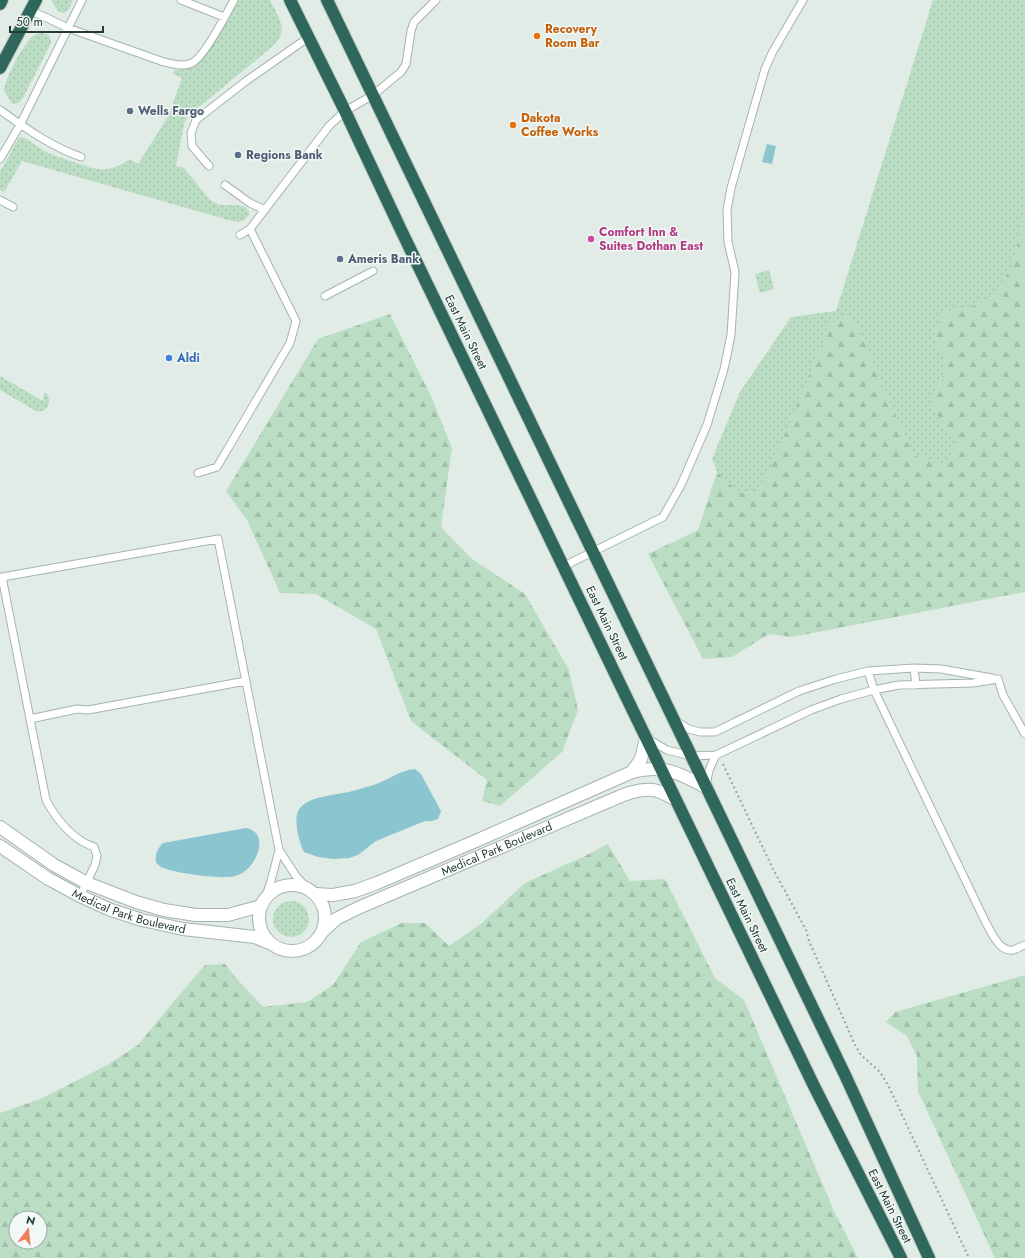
<svg xmlns="http://www.w3.org/2000/svg" width="1025" height="1258" font-family="Jost,sans-serif">
<defs>
<pattern id="grass-dots" width="8" height="8" patternUnits="userSpaceOnUse"><rect width="8" height="8" fill="#bbddc4"/><path d="M2 2h.1M6 6h.1" fill="none" stroke="#a0bfa9" stroke-width="1.8" stroke-linecap="round"/></pattern>
<pattern id="forest-firs" width="22" height="20" patternUnits="userSpaceOnUse"><rect width="22" height="20" fill="#bbddc4"/><path d="M5 1l3.5 6h-7zM16 11l3.5 6h-7z" fill="#a0bfa9"/></pattern>
</defs>
<rect width="100%" height="100%" fill="#e2ece7"/>
<path fill="url(#grass-dots)" d="M 52,0 L 73,0 L 68,10 L 64,13 L 59,12 L 52,2 Z
M 238,0 L 270,0 C 278,17 290,30 273,46 L 187,117 L 184,124 L 176,166 L 184,168 L 210,200 L 219,205 L 237,205 L 245,207 L 249,211 L 249,215 C 244,221 240,223 232,221 L 22,161 L 6,189 L 3,192 L 0,190 L 0,172 L 18,139 L 21,137 C 30,140 37,147 45,151 C 53,156 63,158 71,161 C 96,170 107,175 130,159 L 138,164 L 169,115 L 182,78 L 173,74 L 175,70 L 186,69 L 199,63 L 208,52 Z
M 933,0 L 1025,0 L 1025,206 L 1014,261 L 996,295 L 969,308 L 945,311 L 934,335 L 943,358 L 943,374 L 931,404 L 944,426 L 960,443 L 942,464 L 913,455 L 858,328 L 845,315 L 768,475 L 755,493 L 739,492 L 717,472 L 712,459 L 740,392 L 791,317 L 836,311 Z
M 43,33 L 49,35 L 51,40 L 50,45 L 23,98 L 18,103 L 12,104 L 4,90 C 5,79 23,44 32,37 C 35,34 39,33 43,33 Z
M 769,270 L 774,289 L 760,293 L 755,274 Z
M 0,376 L 43,401 L 44,393 L 45,392 C 54,400 47,414 36,411 L 0,390 Z
M273 919a18 18 0 1 1 36 0a18 18 0 1 1-36 0Z"/>
<path fill="url(#forest-firs)" fill-rule="evenodd" d="M 1025,206 L 1025,592 L 792,637 L 769,634 L 732,657 L 703,659 L 648,554 L 698,530 L 717,472 L 739,492 L 755,493 L 768,475 L 830,324 L 845,315 L 858,328 L 913,455 L 942,464 L 959,443 L 944,426 L 931,404 L 943,374 L 943,358 L 934,335 L 945,311 L 969,308 L 996,295 L 1014,261 Z
M 390,314 L 431,396 L 452,448 L 441,527 L 472,559 L 525,594 L 569,670 L 578,710 L 562,752 L 500,806 L 482,801 L 487,780 L 411,721 L 376,629 L 316,594 L 280,593 L 247,520 L 226,491 L 318,339 Z
M 608,844 L 630,881 L 665,879 L 715,978 L 744,1000 L 834,1211 L 858,1258 L 0,1258 L 0,1113 L 40,1099 L 109,1064 L 138,1045 L 174,1001 L 205,965 L 225,964 L 236,978 L 263,1007 L 307,1002 L 333,985 L 361,942 L 402,923 L 425,923 L 449,946 L 482,923 L 525,883 L 585,856 ZM 16,1218 L 40,1218 L 40,1242 L 16,1242 Z
M 1025,975 L 1025,1258 L 995,1258 L 918,1091 L 917,1056 L 907,1036 L 886,1022 L 895,1012 Z"/>
<path fill="#8bc6d0" d="M 767,144 L 776,146 L 772,164 L 762,162 Z
M 415,769 L 421,774 L 441,811 L 438,819 L 432,821 L 425,821 L 376,841 L 358,855 L 349,858 L 333,859 L 318,857 L 304,852 C 299,842 292,817 300,808 C 310,796 335,795 349,792 C 356,790 363,788 370,786 C 386,782 399,770 415,769 Z
M 246,828 C 269,832 258,862 245,871 C 240,875 233,877 227,877 C 214,878 176,873 163,868 C 160,867 158,864 156,862 C 155,854 157,849 163,843 Z"/>
<g fill="none" stroke-linecap="round" stroke-linejoin="round">
<defs>
<path id="lane" d="M 181,0 L 224,17
M 31,11 L 47,18 L 68,28 L 161,61 C 172,64 182,67 192,63 C 204,58 227,13 234,0
M 0,110 C 25,128 52,147 81,157
M 0,159 L 20,125 L 82,0
M 209,166 L 192,146 L 191,133 L 196,120 L 246,81 L 309,37
M 225,185 L 250,203 L 265,210
M 0,200 L 13,207
M 240,235 L 250,229 L 329,126 L 345,111 L 373,95 L 401,72 L 406,64 L 411,31 L 414,22 L 436,0
M 325,296 L 373,271
M 198,473 L 217,467 L 290,343 L 296,321 L 250,229
M 564,566 L 663,517 L 681,485 L 707,425 L 724,369 L 731,335 L 735,272 L 728,242 L 727,210 L 731,188 L 765,69 L 772,53 L 803,0
M 914,668 L 916,685
M 868,671 L 874,690 L 986,923 C 992,933 999,952 1013,950 C 1017,949 1021,946 1025,945
M 998,679 L 1003,695 L 1025,734
M 30,719 L 77,709 L 88,710 L 246,681
M 676,721 L 689,729 L 700,732 L 715,732 L 799,691 L 836,679 L 868,671 L 914,668 L 941,669 L 992,678
M 648,739 L 667,750 L 691,756 L 716,755 L 811,710 L 841,699 L 874,690 L 899,685 L 973,683 L 998,679
M 707,784 C 707,773 711,765 716,755
M 80,896 L 95,865 L 97,856 L 94,847 C 89,845 84,843 80,840 C 65,830 54,815 46,800 L 2,577 L 218,539 L 279,850 L 296,876 L 308,889
M 265,899 L 271,881 L 279,850"/>
<g id="street">
<path d="M 632,772 L 641,759 L 646,738"/>
<path d="M 0,827 L 54,865 L 87,883 L 136,902 L 164,910 L 196,915 L 228,915 L 261,906"/>
<path id="s1" d="M 0,846 L 47,878 L 80,896 L 111,910 L 142,920 L 183,929 L 255,937 L 269,943"/>
<circle cx="292" cy="918" r="33"/>
<path d="M 315,894 L 333,895 L 355,891 L 377,883 L 478,840 L 632,772 C 664,764 679,773 707,788"/>
<path id="s2" d="M 323,931 L 336,919 L 358,908 L 607,802 C 621,796 637,788 653,790 C 661,791 669,796 676,800"/>
</g>
<path id="highway" d="M 290,0 L 345,111 L 401,230 L 814,1086 L 901,1258
M 327,0 L 845,1075 L 929,1258
M 0,4 L 2,0
M 0,68 L 36,0"/>
</defs>
<use href="#lane" stroke="#a5b4ae" stroke-width="9"/>
<use href="#street" stroke="#a5b4ae" stroke-width="14"/>
<use href="#highway" stroke="#c1c8c6" stroke-width="14"/>
<path stroke="#83afa0" stroke-width="2" stroke-dasharray="2 3" stroke-linecap="butt" d="M 723,764 L 773,869 L 806,930 L 809,941 L 855,1045 L 861,1055 L 880,1072 L 889,1087 L 969,1258"/>
<use href="#lane" stroke="#fff" stroke-width="7"/>
<use href="#street" stroke="#fff" stroke-width="12"/>
<use href="#highway" stroke="#2f685b" stroke-width="12"/>
</g>
<g fill="#e8710a" stroke="#f2f8f5" stroke-width="1.5">
<circle cx="537" cy="36" r="4"/>
<circle cx="513" cy="125" r="4"/>
</g>
<g fill="#5c6f8a" stroke="#f2f8f5" stroke-width="1.5">
<circle cx="130" cy="111" r="4"/>
<circle cx="238" cy="155" r="4"/>
<circle cx="340" cy="259" r="4"/>
</g>
<circle fill="#d1479c" stroke="#f2f8f5" stroke-width="1.5" cx="591" cy="239" r="4"/>
<circle fill="#3f7fe0" stroke="#f2f8f5" stroke-width="1.5" cx="169" cy="358" r="4"/>
<g text-anchor="middle" dominant-baseline="central" stroke-width="3" stroke-linejoin="round" paint-order="stroke">
<g font-size="12" font-weight="bold" fill="#c56008" stroke="#f2f8f5" text-anchor="start">
<text x="545" y="29">Recovery<tspan x="545" dy="14">Room Bar</tspan></text>
<text x="521" y="118">Dakota<tspan x="521" dy="14">Coffee Works</tspan></text>
</g>
<g font-size="12" font-weight="bold" fill="#4e5e75" stroke="#f2f8f5" text-anchor="start">
<text x="138" y="111">Wells Fargo</text>
<text x="246" y="155">Regions Bank</text>
<text x="348" y="259">Ameris Bank</text>
</g>
<g font-size="12" font-weight="bold" fill="#b23c85" stroke="#f2f8f5" text-anchor="start">
<text x="599" y="232">Comfort Inn &amp;<tspan x="599" dy="14">Suites Dothan East</tspan></text>
</g>
<g font-size="12" fill="#223c35" stroke="#f2f8f5">
<text transform="translate(466 332) rotate(64)">East Main Street</text>
<text transform="translate(607 623) rotate(64)">East Main Street</text>
<text stroke="none"><textPath href="#s2" startOffset="193">Medical Park Boulevard</textPath></text>
<text stroke="none"><textPath href="#s1" startOffset="146">Medical Park Boulevard</textPath></text>
<text transform="translate(747 915) rotate(64)">East Main Street</text>
<text transform="translate(890 1206) rotate(63)">East Main Street</text>
</g>
<g font-size="12" font-weight="bold" fill="#366cbe" stroke="#f2f8f5" text-anchor="start">
<text x="177" y="358">Aldi</text>
</g>
</g>
<g transform="translate(28 1230) rotate(16)"><circle r="19" fill="#f2f8f5" stroke="#9fada8"/>
<path d="M0-3L7 15L0 10L-7 15Z" fill="#ef7e5d"/>
<text y="-6" font-size="11" font-weight="bold" text-anchor="middle" fill="#223c35">N</text>
</g>
<path d="M10 26v6h93v-6" fill="none" stroke="#223c35" stroke-width="2"/>
<text x="16" y="26" font-size="12" fill="#223c35" stroke="#f2f8f5" stroke-width="3" paint-order="stroke">50 m</text>
</svg>
